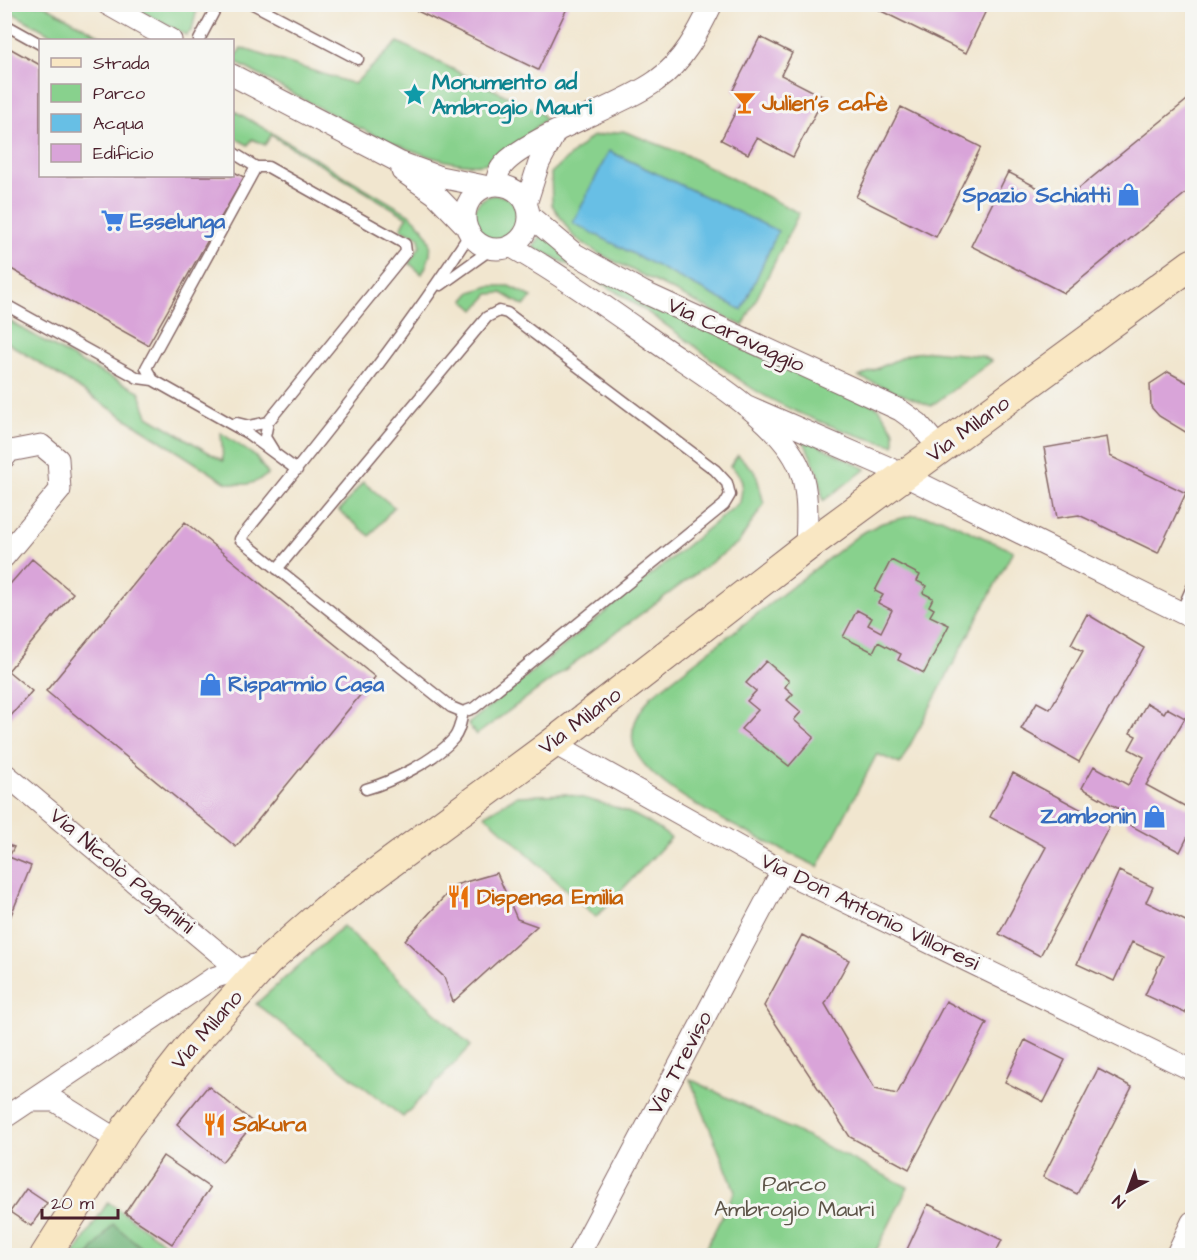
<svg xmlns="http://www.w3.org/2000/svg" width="1197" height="1260" font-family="'Architects Daughter',sans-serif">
<rect width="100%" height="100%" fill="#f6f6f2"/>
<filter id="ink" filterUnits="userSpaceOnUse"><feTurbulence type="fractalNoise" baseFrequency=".0167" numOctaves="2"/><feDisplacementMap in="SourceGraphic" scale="12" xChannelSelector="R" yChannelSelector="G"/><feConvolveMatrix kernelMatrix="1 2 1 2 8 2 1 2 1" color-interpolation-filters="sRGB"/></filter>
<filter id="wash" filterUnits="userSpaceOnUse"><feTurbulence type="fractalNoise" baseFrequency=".008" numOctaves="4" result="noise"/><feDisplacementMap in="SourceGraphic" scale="24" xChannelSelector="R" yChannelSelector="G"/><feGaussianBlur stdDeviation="1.35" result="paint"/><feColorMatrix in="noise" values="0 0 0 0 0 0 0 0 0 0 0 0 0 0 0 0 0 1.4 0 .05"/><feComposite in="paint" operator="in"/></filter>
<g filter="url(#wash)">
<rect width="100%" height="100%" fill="#f1e6cf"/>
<path fill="#88d18d" stroke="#69785c" stroke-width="1.5" d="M 5,4 L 44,5 L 108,40 L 61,40 L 5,9 Z
M 129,5 L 198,4 L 198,5 L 192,30 L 186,35 Z
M 398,42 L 541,113 L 545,120 C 528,132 510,154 490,162 C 437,181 285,88 233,61 L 241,48 L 354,84 Z
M 233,110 L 409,214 C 432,233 437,248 422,274 L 409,263 L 420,246 L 419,237 L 401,229 L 407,217 L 271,135 L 265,145 L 252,139 L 248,145 L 233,137 Z
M 623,131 L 686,155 L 799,213 L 743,326 L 598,253 L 573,236 L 552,205 L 551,173 L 591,137 Z
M473 218a23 23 0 1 1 46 0a23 23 0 1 1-46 0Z
M 542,234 L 879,408 L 894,431 L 894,445 C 851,436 784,410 747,385 C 726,371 706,354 685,339 C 638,304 587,271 533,248 Z
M 490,286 L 509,286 L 532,297 L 524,306 L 502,293 L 489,294 L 475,310 L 464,300 L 471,292 Z
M 4,318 L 84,364 L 139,391 L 148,416 L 223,461 L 221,433 L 255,456 L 268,474 C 254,486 242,486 225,482 L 5,341 Z
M 931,351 L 981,356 L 992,361 L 931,406 L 859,377 L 909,354 Z
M 802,437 L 866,469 L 823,501 L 819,475 Z
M 738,455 L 756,473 L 764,504 L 739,542 L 476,735 L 468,724 L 740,502 C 743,485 745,477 730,466 Z
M 363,482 L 394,507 L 370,536 L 339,511 Z
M 914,515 L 941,518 L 1013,551 L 900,764 L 877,754 L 818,867 C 773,844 654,795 635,750 C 627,729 639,712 651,696 L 860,534 L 882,523 Z
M 567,794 C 608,804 637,811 671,838 L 596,917 L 485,815 L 517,796 Z
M 343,926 L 471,1046 L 403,1117 L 256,1004 Z
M 690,1079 L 908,1187 L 874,1255 L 702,1255 L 735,1191 Z
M 108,1202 L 181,1255 L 73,1256 Z"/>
<path fill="#6eb378" stroke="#5c6952" stroke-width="1.5" d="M 113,1224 L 151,1255 L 89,1255 Z"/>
<path fill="#67bfe5" stroke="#586f88" stroke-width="1.5" d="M 609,151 L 778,231 L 742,310 L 573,223 Z"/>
<g id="blocks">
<path fill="#d9a4d9" d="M 403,4 L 569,4 L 538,70 Z
M 867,4 L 989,4 L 966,53 Z
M 760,37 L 792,53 L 781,75 L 824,97 L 793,157 L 757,138 L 748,154 L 721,140 L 744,96 L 733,90 Z
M 4,45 L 40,65 L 40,176 L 232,176 L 232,171 L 244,177 L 148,345 L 4,265 Z
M 1192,96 L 1192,188 L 1064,293 L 971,246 L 1008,172 L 1063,201 Z
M 901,107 L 981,147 L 936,237 L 856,197 Z
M 1168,372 L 1192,385 L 1192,436 L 1159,416 L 1151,407 L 1150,384 Z
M 1107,437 L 1110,456 L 1186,493 L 1158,553 L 1079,515 L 1057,518 L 1044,448 Z
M 185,522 L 375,677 L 236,847 L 46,691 Z
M 32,559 L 73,593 L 8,671 L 32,691 L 4,724 L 4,591 Z
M 891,560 L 920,575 L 917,581 L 927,586 L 923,593 L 933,598 L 929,606 L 934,609 L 930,616 L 949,625 L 924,673 L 898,660 L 901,654 L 878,642 L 873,652 L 843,637 L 857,610 L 872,618 L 868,625 L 881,632 L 892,610 L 878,603 L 883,595 L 875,591 Z
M 1087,614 L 1144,648 L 1079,762 L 1021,729 L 1037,702 L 1050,709 L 1083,651 L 1071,644 Z
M 766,661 L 789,681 L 785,687 L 793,694 L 787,700 L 801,712 L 794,720 L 814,737 L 789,766 L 741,729 L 758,710 L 747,701 L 756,691 L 746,683 Z
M 1147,703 L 1164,713 L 1167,708 L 1185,718 L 1146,785 L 1192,810 L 1192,828 L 1180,852 L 1126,823 L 1130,815 L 1082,788 L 1094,766 L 1128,785 L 1144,757 L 1129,749 L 1136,736 L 1130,733 Z
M 1013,773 L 1110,825 L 1040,956 L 999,934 L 1046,847 L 990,817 Z
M 4,844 L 14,847 L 9,857 L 31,866 L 5,930 Z
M 1119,871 L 1153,887 L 1146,902 L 1192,924 L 1192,997 L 1185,1013 L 1145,995 L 1163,956 L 1132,942 L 1114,981 L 1077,964 Z
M 497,873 L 517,919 L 537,926 L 453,1002 L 444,977 L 405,940 L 455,885 Z
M 802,935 L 849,960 L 825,1004 L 875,1089 L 897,1094 L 946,1001 L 987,1023 L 909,1169 L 850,1137 L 764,1006 Z
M 1025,1040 L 1065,1060 L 1044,1102 L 1005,1082 Z
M 1098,1069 L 1132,1087 L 1077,1194 L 1043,1177 Z
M 208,1086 L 254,1123 L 222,1162 L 177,1124 Z
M 163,1156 L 210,1188 L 172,1244 L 125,1213 Z
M 26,1189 L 47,1203 L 31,1226 L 10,1212 Z
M 928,1204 L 1002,1240 L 994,1256 L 904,1256 Z"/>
</g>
</g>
<g filter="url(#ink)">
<use href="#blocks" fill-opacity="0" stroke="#846564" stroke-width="1.5"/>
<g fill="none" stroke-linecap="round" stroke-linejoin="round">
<defs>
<path id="lane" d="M 253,4 L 358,59
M 4,24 L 40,44
M 199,40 L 218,4
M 232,152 L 256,167
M 441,285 L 490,250
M 4,304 L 138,378 L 153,380
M 237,423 L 249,426 L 268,422
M 273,450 L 265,437 L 268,422 L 406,252 L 405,244 L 268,167 L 256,167 L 146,368 L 153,380 L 247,433 L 297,470
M 277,569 L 487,317 L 499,311 L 507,313 L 715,470 L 727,483 L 730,495 L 724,505 L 474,708 L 463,712 L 451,707 L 240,539 C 320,441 400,342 469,235
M 1181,612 L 1192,587
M 366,789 C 392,782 437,759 454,738 C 460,731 461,720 463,712"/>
<path id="street" d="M 107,4 L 171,40
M 232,75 L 399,162 L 440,177 L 484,186
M 402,171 L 435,194 L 465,225
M465 217a32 32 0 1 1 64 0a32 32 0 1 1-64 0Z
M 495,185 C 497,180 498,172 501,168 C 520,139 621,107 656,81 C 683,62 698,33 712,4
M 526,204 L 539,163 L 555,133
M 531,217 L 575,254 L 643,292 L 900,410 L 918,423 L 941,450
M 512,247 C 563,276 610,310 657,343 C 700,373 781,420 800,469 C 809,492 807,523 806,547
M 745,405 L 885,466 L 1192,618
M 4,458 L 10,451 L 41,445 L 58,459 L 60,490 L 4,557
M 553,743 L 782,871 L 1192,1070
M 4,773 L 239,970
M 32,1101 L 55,1101 L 119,1141
M 4,1118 L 213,978 L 267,961
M 578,1256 L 782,871
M 1176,1256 L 1192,1222"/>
<path id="secondary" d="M 45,1256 L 127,1127 L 189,1048 L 268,961 L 326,910 L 553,743 L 806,547 L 1192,264"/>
</defs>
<use href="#lane" stroke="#846564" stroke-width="13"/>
<use href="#street" stroke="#846564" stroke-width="23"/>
<use href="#secondary" stroke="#846564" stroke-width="32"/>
<use href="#lane" stroke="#fff" stroke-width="10"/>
<use href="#street" stroke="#fff" stroke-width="21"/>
<use href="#secondary" stroke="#f9e7c3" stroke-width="30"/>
</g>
</g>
<defs>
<symbol id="sight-bare" viewBox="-9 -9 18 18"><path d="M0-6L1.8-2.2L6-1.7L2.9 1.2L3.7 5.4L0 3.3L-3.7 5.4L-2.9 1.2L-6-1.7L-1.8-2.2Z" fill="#0f9aa8" stroke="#f6f6f2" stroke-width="2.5" paint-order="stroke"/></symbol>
<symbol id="bar-bare" viewBox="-9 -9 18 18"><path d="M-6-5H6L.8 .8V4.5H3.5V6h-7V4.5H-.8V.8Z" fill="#e8710a" stroke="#f6f6f2" stroke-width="2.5" paint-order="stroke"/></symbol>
<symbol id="shop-bare" viewBox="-9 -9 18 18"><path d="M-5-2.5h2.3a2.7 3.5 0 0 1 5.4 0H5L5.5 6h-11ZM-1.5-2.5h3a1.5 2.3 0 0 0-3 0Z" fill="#3f7fe0" stroke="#f6f6f2" stroke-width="2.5" paint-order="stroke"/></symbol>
<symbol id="supermarket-bare" viewBox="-9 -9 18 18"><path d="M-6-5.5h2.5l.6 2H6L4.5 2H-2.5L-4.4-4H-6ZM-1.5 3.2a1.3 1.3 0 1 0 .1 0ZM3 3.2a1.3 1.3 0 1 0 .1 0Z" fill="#3f7fe0" stroke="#f6f6f2" stroke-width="2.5" paint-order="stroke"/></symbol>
<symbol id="restaurant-bare" viewBox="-9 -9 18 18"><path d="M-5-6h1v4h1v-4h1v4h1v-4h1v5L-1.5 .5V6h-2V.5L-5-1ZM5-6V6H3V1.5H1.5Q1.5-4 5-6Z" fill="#e8710a" stroke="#f6f6f2" stroke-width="2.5" paint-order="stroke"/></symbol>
</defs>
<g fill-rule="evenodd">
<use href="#sight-bare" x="398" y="78" width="33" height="33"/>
<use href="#bar-bare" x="728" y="86" width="33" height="33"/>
<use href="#shop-bare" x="1112" y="178" width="33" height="33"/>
<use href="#supermarket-bare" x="96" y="204" width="33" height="33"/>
<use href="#shop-bare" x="194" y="668" width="33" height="33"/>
<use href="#shop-bare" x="1138" y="800" width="33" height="33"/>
<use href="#restaurant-bare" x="442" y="880" width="33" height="33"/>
<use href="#restaurant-bare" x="198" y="1108" width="33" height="33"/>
</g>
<g text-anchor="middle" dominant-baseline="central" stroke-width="6" stroke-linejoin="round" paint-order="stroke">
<g font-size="22" font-weight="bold" fill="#0d838f" stroke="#f6f6f2" text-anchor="start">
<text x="432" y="82">Monumento ad<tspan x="432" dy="25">Ambrogio Mauri</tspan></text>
</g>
<g font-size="22" font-weight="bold" fill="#c56008" stroke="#f6f6f2" text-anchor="start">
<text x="762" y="103">Julien's cafè</text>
<text x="477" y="897">Dispensa Emilia</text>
<text x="233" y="1124">Sakura</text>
</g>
<g font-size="22" font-weight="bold" fill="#366cbe" stroke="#f6f6f2" text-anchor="end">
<text x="1110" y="195">Spazio Schiatti</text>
<text x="130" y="221" text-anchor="start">Esselunga</text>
<text x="228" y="684" text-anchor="start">Risparmio Casa</text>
<text x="1136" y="816">Zambonin</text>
</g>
<g font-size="22" fill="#4a1f2b" stroke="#f6f6f2">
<text transform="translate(736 335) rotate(25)">Via Caravaggio</text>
<text transform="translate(968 429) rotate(-36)">Via Milano</text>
<text transform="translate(580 721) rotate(-37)">Via Milano</text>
<text transform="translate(122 871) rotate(40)">Via Nicolò Paganini</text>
<text transform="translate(870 912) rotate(26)">Via Don Antonio Villoresi</text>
<text transform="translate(207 1030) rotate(-49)">Via Milano</text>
<text transform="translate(680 1063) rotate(-62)">Via Treviso</text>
</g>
<g font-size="22" fill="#5d5448" stroke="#f6f6f2">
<text x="794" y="1184">Parco<tspan x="794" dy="25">Ambrogio Mauri</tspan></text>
</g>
</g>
<rect width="1197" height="1260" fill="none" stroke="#f6f6f2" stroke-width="24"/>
<rect x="39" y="39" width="195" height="138" fill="#f6f6f2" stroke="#b1a0a2" stroke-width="1.5"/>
<rect x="51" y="58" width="30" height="9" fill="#f9e7c3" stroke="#b1a0a2" stroke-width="1.5"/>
<text x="93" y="69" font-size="18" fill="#4a1f2b">Strada</text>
<rect x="51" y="84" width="30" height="18" fill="#88d18d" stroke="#b1a0a2" stroke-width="1.5"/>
<text x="93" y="99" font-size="18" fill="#4a1f2b">Parco</text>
<rect x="51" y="114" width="30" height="18" fill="#67bfe5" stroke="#b1a0a2" stroke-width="1.5"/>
<text x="93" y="129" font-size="18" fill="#4a1f2b">Acqua</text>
<rect x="51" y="144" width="30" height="18" fill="#d9a4d9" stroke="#b1a0a2" stroke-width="1.5"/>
<text x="93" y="159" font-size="18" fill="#4a1f2b">Edificio</text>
<g transform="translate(1128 1191) rotate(221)" stroke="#f6f6f2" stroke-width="4.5" paint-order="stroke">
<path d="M0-4.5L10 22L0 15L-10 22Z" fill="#4a1f2b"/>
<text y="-9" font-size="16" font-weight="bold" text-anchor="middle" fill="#4a1f2b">N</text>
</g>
<path d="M42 1209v9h76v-9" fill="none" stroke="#4a1f2b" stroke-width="3"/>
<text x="51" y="1209" font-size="18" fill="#4a1f2b" stroke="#f6f6f2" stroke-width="4.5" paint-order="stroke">20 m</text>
</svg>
